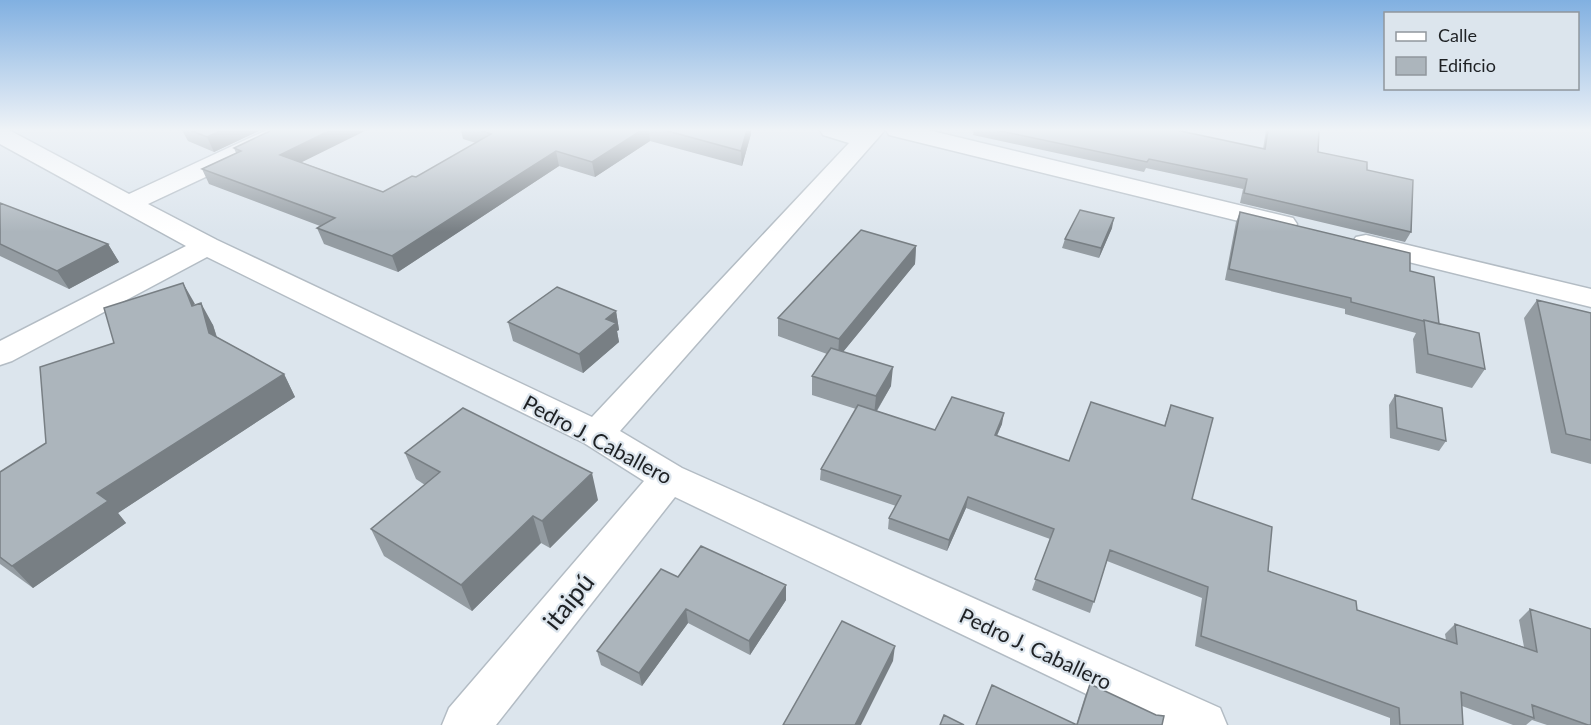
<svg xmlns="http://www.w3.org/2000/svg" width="1591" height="725" font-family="Lato,sans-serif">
<rect width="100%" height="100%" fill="#dce5ed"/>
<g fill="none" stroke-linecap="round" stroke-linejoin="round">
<defs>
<path id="street" d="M 0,130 L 9,130 L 129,194 L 267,130 L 298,130 L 295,135 L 148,204 L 217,240 L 592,417 L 849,143 L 823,135 L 820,130 L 885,130 L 620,431 L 682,468 L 1220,708 L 1227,725 L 1151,725 L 675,497 L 496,725 L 442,725 L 449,708 L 644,481 L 584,443 L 207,257 L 12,361 L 0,365 L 0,341 L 186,246 L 0,144 Z
M 886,130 L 928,130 L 1293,218 L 1297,224 L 1293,230 L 1283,232 L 889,135 Z
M 1366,235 L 1591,289 L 1591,307 L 1356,249 L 1352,243 L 1356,237 Z"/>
</defs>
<use href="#street" stroke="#b3bcc4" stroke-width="3"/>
<use href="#street" fill="#fff" fill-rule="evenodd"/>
</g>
<path fill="#949ca2" d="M 182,130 L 261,130 L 214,152 L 188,141 Z
M 461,130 L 751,130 L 751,134 L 742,166 L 650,141 L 595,177 L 559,166 L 398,272 L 324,244 L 317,228 L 320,226 L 209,184 L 202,169 L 236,153 L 234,148 L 301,162 L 383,192 L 416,177 L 476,143 L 463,139 Z
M 974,130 L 1176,130 L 1263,149 L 1266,130 L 1319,130 L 1318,152 L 1367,170 L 1411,232 L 1405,242 L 1240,203 L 1243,189 L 1146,168 L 1144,172 L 973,135 Z
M 0,203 L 108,244 L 119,262 L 69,289 L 0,256 Z
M 1240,212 L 1410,271 L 1439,324 L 1485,369 L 1472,388 L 1416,373 L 1413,339 L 1416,333 L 1345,314 L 1345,309 L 1225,280 L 1236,222 Z
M 1112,228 L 1099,258 L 1062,248 L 1065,239 Z
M 916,246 L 915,264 L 843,352 L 891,386 L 877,411 L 935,430 L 1002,424 L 997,436 L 1069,461 L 1164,426 L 1171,405 L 1192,499 L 1268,571 L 1357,610 L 1446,640 L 1445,634 L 1455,624 L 1524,647 L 1519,620 L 1530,609 L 1591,725 L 1547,725 L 1532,720 L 1526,725 L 1513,725 L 1462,706 L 1463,725 L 1390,725 L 1390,718 L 1195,646 L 1202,598 L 1107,561 L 1090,613 L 1032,590 L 1050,539 L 966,508 L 947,551 L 888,529 L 889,518 L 896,506 L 820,480 L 821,469 L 856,409 L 812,395 L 812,376 L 827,354 L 778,336 L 778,318 Z
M 1537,300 L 1591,313 L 1591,464 L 1551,453 L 1524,318 Z
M 195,305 L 213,325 L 217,337 L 284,374 L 295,397 L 118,513 L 126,523 L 33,588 L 0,564 L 0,472 L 46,443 L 114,343 Z
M 616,311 L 619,330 L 617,331 L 619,342 L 583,373 L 513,341 L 508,322 Z
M 1395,395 L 1446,441 L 1439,451 L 1390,438 L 1389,405 Z
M 405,453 L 598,500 L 550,548 L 541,543 L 472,611 L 384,556 L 371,529 L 425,485 L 416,479 Z
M 678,577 L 786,600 L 750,655 L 688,623 L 642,686 L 601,665 L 597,651 Z
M 1090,684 L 1162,725 L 1076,725 L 1085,696 Z"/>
<path fill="#787f84" d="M 222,130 L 261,130 L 214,152 L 207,137 Z
M 331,130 L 367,130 L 286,170 L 280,155 Z
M 642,130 L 649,130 L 650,141 L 595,177 L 592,162 Z
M 747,130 L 751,130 L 751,134 L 742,166 L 741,151 Z
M 556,151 L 559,166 L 398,272 L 392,256 Z
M 1114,218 L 1112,228 L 1099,258 L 1101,248 Z
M 108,244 L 119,262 L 69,289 L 57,271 Z
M 916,246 L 915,264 L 838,358 L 839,339 Z
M 183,283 L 195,304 L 192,306 Z
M 201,303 L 213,325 L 222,355 L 209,333 Z
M 616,311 L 619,330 L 617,331 L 619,342 L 583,373 L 579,354 L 606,319 Z
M 893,367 L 891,386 L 874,415 L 876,396 Z
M 284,374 L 295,397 L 118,513 L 126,523 L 33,588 L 12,566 L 97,493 Z
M 1004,413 L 1002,424 L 992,446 L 995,435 Z
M 592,473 L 598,500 L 550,548 L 542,521 Z
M 968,497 L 966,508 L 947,551 L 949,540 Z
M 533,516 L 541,543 L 472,611 L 461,585 Z
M 786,585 L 786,600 L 750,655 L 749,641 Z
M 686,609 L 688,623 L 642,686 L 639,673 Z
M 895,646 L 893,661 L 861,725 L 855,725 Z"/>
<path fill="#acb5bc" stroke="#787f84" stroke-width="1.5" d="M 190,130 L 222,130 L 207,137 Z
M 272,130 L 331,130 L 280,155 L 383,192 L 412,176 L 416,177 L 491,134 L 480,130 L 642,130 L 592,162 L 556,151 L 392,256 L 317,228 L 335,218 L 202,169 L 241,151 L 234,148 Z
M 664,130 L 747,130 L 741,151 Z
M 996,130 L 1176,130 L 1265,149 L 1268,130 L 1319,130 L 1318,152 L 1367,162 L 1367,170 L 1413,180 L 1411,232 L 1244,193 L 1247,179 L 1149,159 L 1147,162 Z
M 0,203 L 108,244 L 57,271 L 0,244 Z
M 1080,210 L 1114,218 L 1101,248 L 1065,239 Z
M 1240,212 L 1410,253 L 1410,271 L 1434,277 L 1439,324 L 1424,320 L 1423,321 L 1351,302 L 1351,298 L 1229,269 Z
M 861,230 L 916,246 L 839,339 L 778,318 Z
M 183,283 L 192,306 L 201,303 L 209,333 L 284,374 L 97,493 L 108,501 L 12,566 L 0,557 L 0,472 L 46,443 L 40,367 L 114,343 L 104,308 Z
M 557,287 L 616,311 L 606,319 L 616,323 L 579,354 L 508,322 Z
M 1537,300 L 1591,313 L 1591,440 L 1566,434 Z
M 1424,320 L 1479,333 L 1485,369 L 1428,354 Z
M 831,348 L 893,367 L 876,396 L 812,376 Z
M 1395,395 L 1442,408 L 1446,441 L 1397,428 Z
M 952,397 L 1004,413 L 995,435 L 1069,461 L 1091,402 L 1165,426 L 1171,405 L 1213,418 L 1192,499 L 1272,527 L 1268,571 L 1356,601 L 1357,610 L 1457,644 L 1455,624 L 1537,652 L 1530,609 L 1591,629 L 1591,725 L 1588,725 L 1532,705 L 1534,718 L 1461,692 L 1463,725 L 1400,725 L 1399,708 L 1201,636 L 1208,587 L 1110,550 L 1094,602 L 1035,579 L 1054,529 L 968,497 L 949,540 L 889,518 L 901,496 L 821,469 L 858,405 L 935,430 Z
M 463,408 L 592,473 L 542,521 L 533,516 L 461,585 L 371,529 L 440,472 L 405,453 Z
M 701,546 L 786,585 L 749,641 L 686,609 L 639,673 L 597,651 L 661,569 L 678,577 Z
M 842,621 L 895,646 L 855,725 L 783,725 Z
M 1090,684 L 1156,715 L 1164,716 L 1162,725 L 1077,725 Z
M 992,685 L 1077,725 L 976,725 Z
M 944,715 L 964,725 L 940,725 Z"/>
<linearGradient id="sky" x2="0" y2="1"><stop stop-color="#81b0e1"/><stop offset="0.56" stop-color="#eff3f7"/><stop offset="1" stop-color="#eff3f7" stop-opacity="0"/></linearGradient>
<rect width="1591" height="232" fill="url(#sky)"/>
<g text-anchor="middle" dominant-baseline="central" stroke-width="4.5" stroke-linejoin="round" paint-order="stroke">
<g font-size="21" fill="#1e2124" stroke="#dce5ed">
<text transform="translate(598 439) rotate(28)">Pedro J. Caballero</text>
<text transform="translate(1036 648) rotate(25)">Pedro J. Caballero</text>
</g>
<g font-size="26" fill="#1e2124" stroke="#dce5ed">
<text transform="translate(568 601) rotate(-51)">itaipú</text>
</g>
</g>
<rect x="1384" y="12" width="195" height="78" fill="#dce5ed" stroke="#90979d" stroke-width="1.5"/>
<rect x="1396" y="32" width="30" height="9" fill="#ffffff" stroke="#90979d" stroke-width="1.5"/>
<text x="1438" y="42" font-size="18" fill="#1e2124">Calle</text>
<rect x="1396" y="57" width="30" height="18" fill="#acb5bc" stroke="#90979d" stroke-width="1.5"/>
<text x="1438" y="72" font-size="18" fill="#1e2124">Edificio</text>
</svg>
